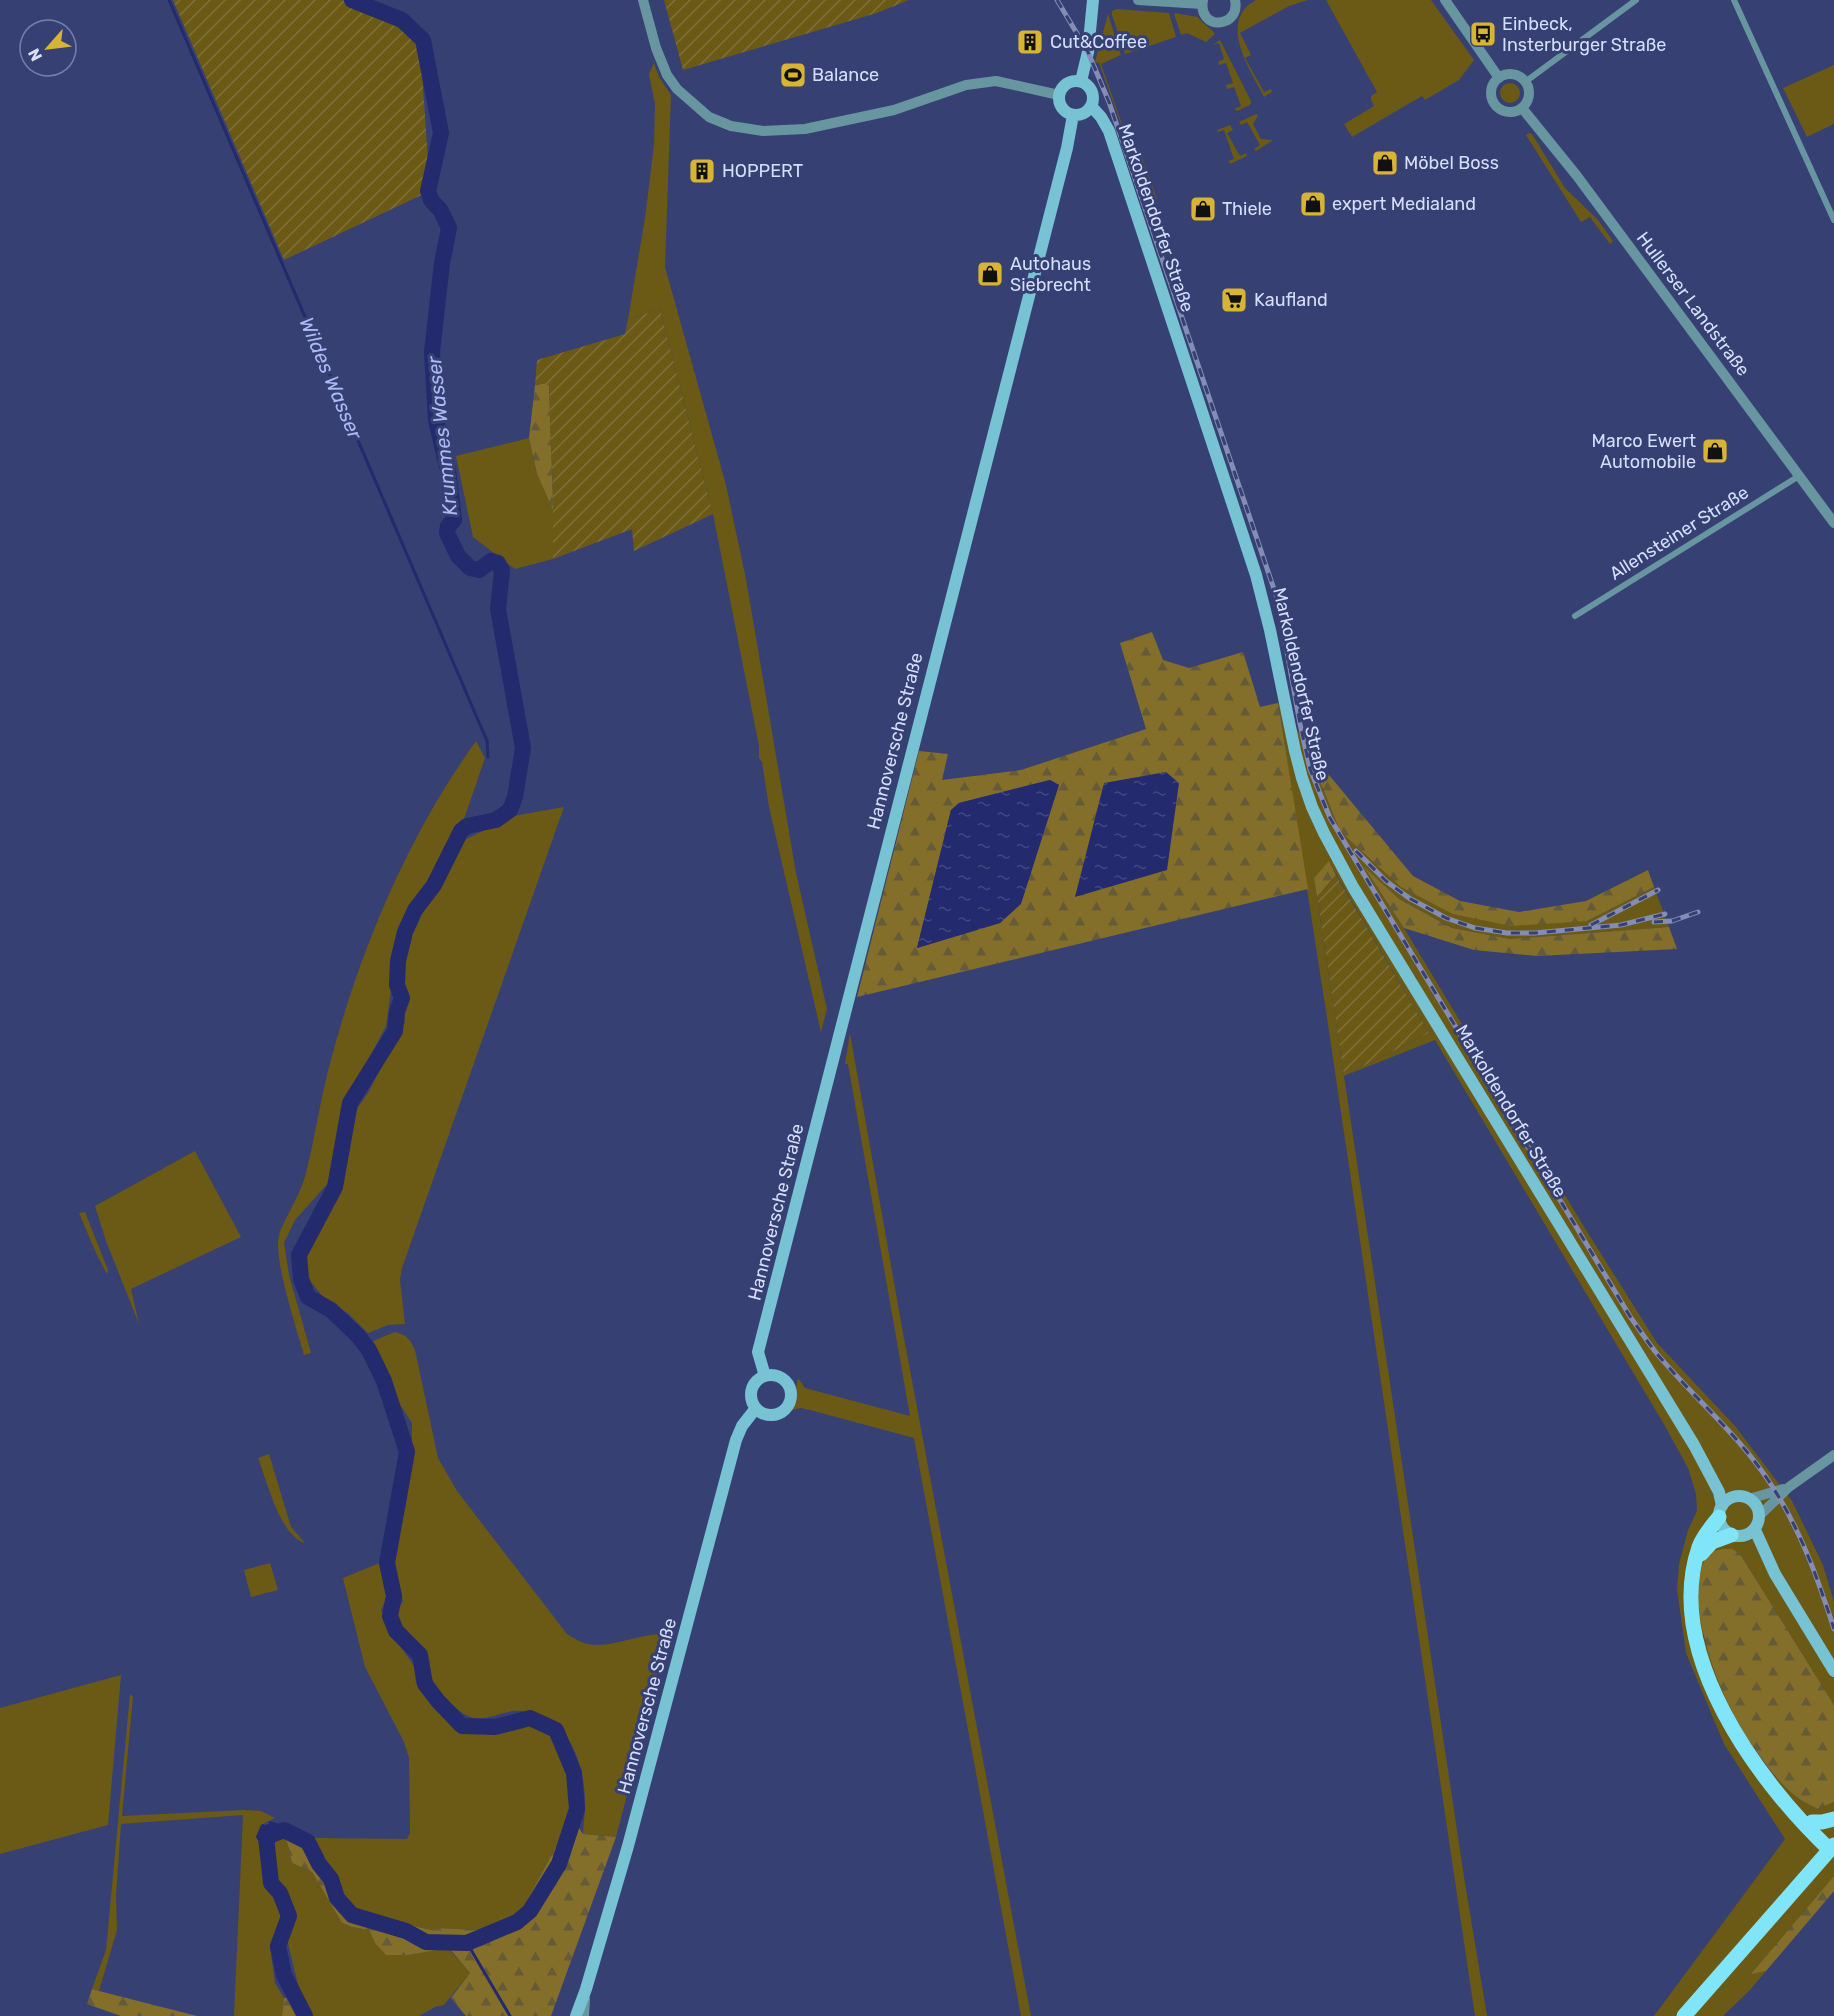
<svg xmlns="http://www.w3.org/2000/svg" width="1834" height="2016" font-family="Rubik,sans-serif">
<defs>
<pattern id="forest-firs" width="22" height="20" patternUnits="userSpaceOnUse" patternTransform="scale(1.5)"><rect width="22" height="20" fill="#836f29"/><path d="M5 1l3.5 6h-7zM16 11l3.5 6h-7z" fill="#655b39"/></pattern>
<pattern id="garden-furrows" width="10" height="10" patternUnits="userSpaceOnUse" patternTransform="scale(1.5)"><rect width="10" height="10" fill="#6b5916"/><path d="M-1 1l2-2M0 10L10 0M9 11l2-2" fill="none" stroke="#7f7039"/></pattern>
<pattern id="water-ripples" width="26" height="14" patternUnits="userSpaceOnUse" patternTransform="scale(1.5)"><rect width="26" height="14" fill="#232a6d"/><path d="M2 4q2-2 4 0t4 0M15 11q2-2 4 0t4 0" fill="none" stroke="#424883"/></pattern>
</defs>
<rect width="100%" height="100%" fill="#364073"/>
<path fill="#6b5916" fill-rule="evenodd" d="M 1256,0 L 1308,0 L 1289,6 L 1240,33 L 1251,55 L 1245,58 L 1264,92 L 1271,89 L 1272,92 L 1264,97 C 1250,70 1217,21 1256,0 Z
M 1326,0 L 1431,0 L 1474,60 L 1459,80 L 1425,100 L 1422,96 L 1352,137 L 1344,124 L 1374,106 L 1371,99 L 1371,96 L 1377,92 Z
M 1117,9 L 1169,13 L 1176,37 L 1125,54 L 1112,15 L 1112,11 Z
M 1175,13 L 1198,17 C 1203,25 1211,27 1215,34 L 1206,42 L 1187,33 L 1181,35 L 1174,14 Z
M 1108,14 L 1121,55 L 1101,64 L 1131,150 L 1139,148 L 1157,199 L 1149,202 L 1099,63 L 1095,62 Z
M 1220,40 L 1251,101 L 1250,105 L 1237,111 L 1234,109 L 1241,106 L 1234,87 L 1227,89 L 1226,85 L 1233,83 L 1226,63 L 1219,65 L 1218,62 L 1224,59 L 1219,43 L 1212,45 Z
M 654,63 L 659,77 L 671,95 L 665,267 L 726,485 L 746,579 L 796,873 L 827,1009 L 821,1032 L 769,807 L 762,762 L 759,758 L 759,746 L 713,514 L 660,309 L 628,319 L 645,218 L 654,145 L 655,104 L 649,74 Z
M 1834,65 L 1834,124 L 1807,137 L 1783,88 Z
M1500 93a10 10 0 1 1 20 0a10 10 0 1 1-20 0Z
M 1256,114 L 1258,116 L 1253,124 L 1261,139 L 1273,140 L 1256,151 L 1254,149 L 1260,145 L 1247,122 L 1241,125 L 1239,122 Z
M 1230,125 L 1233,130 L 1227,133 L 1240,156 L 1246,153 L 1247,156 L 1230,164 L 1228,161 L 1234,159 L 1224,130 L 1218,132 L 1217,130 Z
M 1529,133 L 1532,134 L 1565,188 L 1598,220 L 1613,241 L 1610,244 L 1590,217 L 1581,222 L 1526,135 Z
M 529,438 L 537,474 L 553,510 L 553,559 L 515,569 L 473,537 L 456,456 Z
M 1278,703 L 1309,747 L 1317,774 L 1340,831 L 1453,914 L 1587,921 L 1654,887 L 1669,927 L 1510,939 L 1452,928 L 1399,899 L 1366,870 L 1404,928 L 1583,1225 L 1657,1343 L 1735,1426 L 1792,1501 L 1823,1565 L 1834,1602 L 1834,1705 L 1740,1554 L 1703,1636 C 1724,1693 1746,1753 1794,1795 C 1801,1801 1810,1805 1818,1809 L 1834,1802 L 1834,1876 L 1752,1973 L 1766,1971 L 1749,1991 L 1723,2016 L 1654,2016 L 1785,1839 L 1724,1744 L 1686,1653 L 1677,1589 L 1679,1564 L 1688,1530 L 1697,1511 L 1696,1494 L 1688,1468 L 1665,1426 L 1435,1040 L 1344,1076 L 1464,1877 L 1487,2016 L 1475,2016 L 1326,1011 ZM 1329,862 L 1429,1033 L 1344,1076 L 1314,878 Z
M 476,741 L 485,758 L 464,819 L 460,822 L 442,862 L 408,918 L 398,940 L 386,1026 L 346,1102 L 338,1125 L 330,1181 L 295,1220 L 284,1243 L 289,1275 L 311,1353 L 304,1355 C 297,1329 273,1259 279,1236 C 280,1229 285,1221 288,1215 C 295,1201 302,1188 306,1173 C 314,1141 319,1108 327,1075 C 357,957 405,840 476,741 Z
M 564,807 L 402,1268 L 400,1280 L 405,1324 L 388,1325 L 368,1333 L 349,1314 L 324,1298 L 306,1276 L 303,1257 L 341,1191 L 354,1113 L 368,1093 L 405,1022 L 404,1011 L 408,1000 L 403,978 L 403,956 L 414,922 L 445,880 L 456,852 L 464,840 L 489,828 L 501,825 L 513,816 Z
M 850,1033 L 901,1322 L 1031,2016 L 1021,2016 L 914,1438 L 810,1410 L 801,1408 L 792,1410 L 798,1378 L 805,1388 L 910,1416 L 848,1064 L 845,1064 Z
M 195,1151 L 241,1237 L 131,1289 L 139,1324 L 106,1241 L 95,1206 Z
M 85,1212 L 108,1270 L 107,1274 L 96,1253 L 79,1213 Z
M 395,1332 C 407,1335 410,1339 415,1350 L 438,1458 L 457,1491 L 567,1634 C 572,1637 578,1641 584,1643 C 608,1651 641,1632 669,1634 L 616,1837 L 583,1834 C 583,1825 585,1816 585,1807 C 586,1762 566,1707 513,1711 C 499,1713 482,1723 468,1716 C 453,1708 437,1693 431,1676 C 429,1670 430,1664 426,1659 C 421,1649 411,1644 405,1635 C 401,1628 399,1620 396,1614 L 403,1601 L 393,1563 L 407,1499 L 412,1437 L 412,1423 L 399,1403 L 373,1341 Z
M 269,1454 L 291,1527 L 305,1543 C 280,1536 267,1481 258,1458 Z
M 382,1562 L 388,1594 L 381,1610 L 386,1625 L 414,1666 L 416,1683 L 450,1724 L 461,1730 L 495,1732 L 528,1725 L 551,1734 C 563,1761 575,1786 572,1817 L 522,1910 L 499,1925 L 477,1930 L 440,1928 L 431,1930 L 371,1916 L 354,1908 L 343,1895 L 337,1878 L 330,1870 L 315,1838 L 407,1839 L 410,1833 L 409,1758 L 404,1742 L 365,1667 L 343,1578 Z
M 270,1563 L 278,1590 L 251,1597 L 244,1570 Z
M 121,1675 L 108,1825 L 0,1854 L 0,1708 Z
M 130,1694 L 133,1697 L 122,1816 L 244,1810 L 261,1811 L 275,1818 L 261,1825 L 256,1837 L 263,1848 L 264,1887 L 278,1903 L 281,1921 L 270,1947 L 275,1983 L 284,1998 L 282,2016 L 234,2016 L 243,1815 L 121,1824 L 116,1896 L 117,1930 L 99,1991 L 92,1989 L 106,1950 Z
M 279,1835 L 286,1838 L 292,1863 L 312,1872 L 342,1923 L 352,1927 L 369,1930 L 375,1943 L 408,1955 L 448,1948 L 470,1973 L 444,2005 L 435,2007 L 419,2016 L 311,2016 L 301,1997 L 287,1939 L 294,1920 L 289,1895 L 275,1879 L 272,1847 Z"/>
<path fill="url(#forest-firs)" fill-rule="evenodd" d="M 549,382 L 553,499 L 553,510 L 537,474 L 529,438 L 535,385 Z
M 1152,632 L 1163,660 L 1189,668 L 1243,652 L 1260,707 L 1278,703 L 1308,889 L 857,997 L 919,751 L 948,754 L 942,780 L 1021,770 L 1146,729 L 1120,643 ZM 1050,780 L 1059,785 L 1000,923 L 917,948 L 951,810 L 959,803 Z
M 1309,747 L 1324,769 L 1413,876 L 1460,901 L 1519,912 L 1586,901 L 1648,870 L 1654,887 L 1587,921 L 1511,926 L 1453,914 L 1401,887 L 1340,831 L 1317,774 Z
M 1329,861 L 1336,875 L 1317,897 L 1314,878 Z
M 1364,867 L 1399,899 L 1452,928 L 1510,939 L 1669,927 L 1677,949 L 1537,956 L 1474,950 L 1404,928 Z
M 1722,1549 L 1732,1549 L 1740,1554 L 1834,1705 L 1834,1802 L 1818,1809 C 1810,1805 1801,1801 1794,1795 C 1777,1781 1763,1761 1750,1742 C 1723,1702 1688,1618 1701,1570 C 1703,1564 1705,1558 1710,1554 C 1713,1551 1719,1550 1722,1549 Z
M 572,1817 L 583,1834 L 616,1837 L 551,2016 L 466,2016 L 451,1998 L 470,1973 L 449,1948 L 408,1955 L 386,1955 L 375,1943 L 369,1930 L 352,1927 L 342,1923 L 312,1872 L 292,1863 L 286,1838 L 315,1838 L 330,1870 L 337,1878 L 343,1895 L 354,1908 L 371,1916 L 431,1930 L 439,1928 L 477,1930 L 499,1925 L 522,1910 Z
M 1834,1876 L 1834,1891 L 1766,1971 L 1751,1974 Z
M 92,1989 L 99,1991 L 197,2016 L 121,2016 L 87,2004 Z
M 301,1997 L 311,2016 L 282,2016 L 284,1998 Z"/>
<path fill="url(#garden-furrows)" d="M 173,0 L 342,0 L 400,23 L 420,42 L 430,191 L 284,260 Z
M 664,0 L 909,0 L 877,13 L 683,70 Z
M 660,309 L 713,514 L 634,551 L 632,529 L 553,559 L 553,499 L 549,383 L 535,385 L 537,360 L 625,334 L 628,319 Z
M 1336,875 L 1429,1033 L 1344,1076 L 1317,897 Z"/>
<path fill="url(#water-ripples)" d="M 1166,772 L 1179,783 L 1167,870 L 1075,897 L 1104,783 Z
M 1050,780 L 1059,785 L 1021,904 L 1000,923 L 917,948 L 951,810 L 959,803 Z
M 270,1821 L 279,1824 L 286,1838 L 279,1836 L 272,1847 L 272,1856 L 264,1857 L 263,1848 L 256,1837 L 261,1825 Z"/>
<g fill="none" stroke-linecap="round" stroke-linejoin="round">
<path stroke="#232a6d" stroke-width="3" d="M 169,0 L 487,741 L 488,757
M 467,1943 L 510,2016"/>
<path stroke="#232a6d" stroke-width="16" d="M 305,2016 L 284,1975 L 278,1946 L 289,1916 L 280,1893 L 271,1883 L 266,1837 L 284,1830 L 308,1842 L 319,1864 L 331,1879 L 337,1898 L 352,1915 L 406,1931 L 426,1942 L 467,1943 L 517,1922 L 530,1911 L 559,1864 L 577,1809 L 574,1773 L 556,1730 L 530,1718 L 495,1727 L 462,1726 L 438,1701 L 425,1684 L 420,1655 L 396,1631 L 390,1616 L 394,1596 L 387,1563 L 407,1452 L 384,1381 L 369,1350 L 358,1336 L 331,1310 L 308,1297 L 301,1279 L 299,1255 L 335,1187 L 350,1103 L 395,1031 L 397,1012 L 402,998 L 397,985 L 398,961 L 405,932 L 415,910 L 434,885 L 461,831 L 467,826 L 496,820 L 510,810 L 515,797 L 523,748 L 498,609 L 502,571 L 498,563 L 491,561 L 479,570 L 470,568 L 458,556 L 447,533 L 448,526 L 454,520 L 448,471 L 436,420 L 432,352 L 442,263 L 449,228 L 441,211 L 431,200 L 428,191 L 441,133 L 423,40 L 402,20 L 352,0"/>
<path stroke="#6896a0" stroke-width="6" d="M 1734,0 L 1834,220
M 1525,82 L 1636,0
M 1575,616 L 1799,476
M 586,2016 L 587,1999"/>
<path stroke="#6896a0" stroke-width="10" d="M 643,0 L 656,48 L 667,75 L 677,89 L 709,117 L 731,126 L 763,131 L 805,129 L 894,110 L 966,85 L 996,81 L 1059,95
M 1138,0 L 1202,4
M 1203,0 C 1197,31 1241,29 1235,0
M 1445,0 L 1499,78
M1491 93a19 19 0 1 1 38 0a19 19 0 1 1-38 0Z
M 1522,108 L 1577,176 L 1834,523
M 1749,1499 L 1783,1489
M 1760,1515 L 1789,1487 L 1834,1455"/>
<path stroke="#77c2d3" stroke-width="12" d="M1059 98a17 17 0 1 1 34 0a17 17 0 1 1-34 0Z
M 1081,81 L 1088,52 L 1093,0
M 1091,106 L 1101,117 L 1109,131 L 1256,575 L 1270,630 L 1295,751 L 1302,778 L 1312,807 L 1324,833 L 1353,887 L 1694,1445 L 1719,1492 L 1722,1506
M751 1395a20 20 0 1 1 40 0a20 20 0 1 1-40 0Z
M 765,1376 L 758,1352 L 1067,148 L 1073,115
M1719 1516a20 20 0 1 1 40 0a20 20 0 1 1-40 0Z
M 1755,1530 L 1775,1574 L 1834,1671
M 576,2016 L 586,1989 L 628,1846 L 736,1440 L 742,1426 L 756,1408"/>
<path stroke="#81e5fa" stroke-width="15" d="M 1719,1517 C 1712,1526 1703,1536 1699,1547 C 1663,1652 1757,1781 1830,1850
M 1701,1554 L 1712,1542 L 1731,1535
M 1812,1822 L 1822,1822 L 1834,1819
M 1684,2016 L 1834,1845"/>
<defs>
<path id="rail" d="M 1057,0 L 1088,52 L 1109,102 L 1278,601 L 1300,724 L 1310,769 L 1330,818 L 1631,1318 C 1640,1330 1648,1343 1658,1355 C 1695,1399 1741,1437 1772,1486 C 1801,1531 1818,1579 1834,1629
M 1356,851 L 1386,881 L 1409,898 L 1446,918 L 1475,928 L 1507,933 L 1535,933 L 1621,925 L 1665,914
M 1654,922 L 1672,921 L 1698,912
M 1591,925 L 1658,890"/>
</defs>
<use href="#rail" stroke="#848db6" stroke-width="5"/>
<use href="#rail" stroke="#364073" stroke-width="3" stroke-dasharray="9" stroke-linecap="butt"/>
</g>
<defs>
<symbol id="bus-square" viewBox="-11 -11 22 22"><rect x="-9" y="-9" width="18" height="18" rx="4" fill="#d7b434" stroke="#364073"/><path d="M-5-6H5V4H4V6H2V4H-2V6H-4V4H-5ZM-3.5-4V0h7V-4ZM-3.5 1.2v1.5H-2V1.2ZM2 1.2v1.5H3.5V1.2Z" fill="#111"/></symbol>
<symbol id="building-square" viewBox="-11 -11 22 22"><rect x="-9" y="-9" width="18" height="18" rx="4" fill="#d7b434" stroke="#364073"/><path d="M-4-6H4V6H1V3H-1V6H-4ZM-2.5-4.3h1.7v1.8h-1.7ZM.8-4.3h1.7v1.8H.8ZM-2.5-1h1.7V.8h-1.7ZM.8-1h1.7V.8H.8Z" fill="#111"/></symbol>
<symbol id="stadium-square" viewBox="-11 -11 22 22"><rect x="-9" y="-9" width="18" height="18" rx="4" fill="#d7b434" stroke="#364073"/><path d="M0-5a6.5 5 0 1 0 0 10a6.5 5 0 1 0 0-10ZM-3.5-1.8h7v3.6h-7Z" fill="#111"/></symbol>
<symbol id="shop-square" viewBox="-11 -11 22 22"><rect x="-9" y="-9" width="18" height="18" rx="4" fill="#d7b434" stroke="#364073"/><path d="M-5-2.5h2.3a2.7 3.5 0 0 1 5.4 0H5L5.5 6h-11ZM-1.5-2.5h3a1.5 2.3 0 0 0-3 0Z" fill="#111"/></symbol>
<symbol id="supermarket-square" viewBox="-11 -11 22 22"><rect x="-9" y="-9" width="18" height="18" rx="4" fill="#d7b434" stroke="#364073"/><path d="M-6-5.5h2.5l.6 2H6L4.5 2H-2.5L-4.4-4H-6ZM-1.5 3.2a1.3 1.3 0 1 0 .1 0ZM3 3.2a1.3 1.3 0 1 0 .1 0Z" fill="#111"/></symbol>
</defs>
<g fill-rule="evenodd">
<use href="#bus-square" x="1468" y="19" width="30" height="30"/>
<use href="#building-square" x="1015" y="27" width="30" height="30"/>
<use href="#stadium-square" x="778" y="60" width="30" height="30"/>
<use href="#shop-square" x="1370" y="148" width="30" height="30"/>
<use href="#building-square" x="687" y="156" width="30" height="30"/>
<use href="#shop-square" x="1298" y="189" width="30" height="30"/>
<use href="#shop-square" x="1188" y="194" width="30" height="30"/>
<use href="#shop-square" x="975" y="259" width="30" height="30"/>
<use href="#supermarket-square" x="1219" y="285" width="30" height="30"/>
<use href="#shop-square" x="1700" y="436" width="30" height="30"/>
</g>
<g text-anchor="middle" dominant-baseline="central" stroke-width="6" stroke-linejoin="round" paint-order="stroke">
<g font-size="18" fill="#d6defd" stroke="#364073" text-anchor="start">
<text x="1502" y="24">Einbeck,<tspan x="1502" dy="21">Insterburger Straße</tspan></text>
<text x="1050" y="42">Cut&amp;Coffee</text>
<text x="812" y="75">Balance</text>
<text x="1404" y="163">Möbel Boss</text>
<text x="722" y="171">HOPPERT</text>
<text x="1332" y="204">expert Medialand</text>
<text x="1222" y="209">Thiele</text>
<text x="1010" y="264">Autohaus<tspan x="1010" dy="21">Siebrecht</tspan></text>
<text x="1254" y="300">Kaufland</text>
<text x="1696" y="441" text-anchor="end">Marco Ewert<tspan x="1696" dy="21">Automobile</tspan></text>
</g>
<g font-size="18" fill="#d6defd" stroke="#364073">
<text transform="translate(1156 218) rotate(71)">Markoldendorfer Straße</text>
<text transform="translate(1693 304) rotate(53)">Hullerser Landstraße</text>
<text transform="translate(1679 533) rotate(-32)">Allensteiner Straße</text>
<text transform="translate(1301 684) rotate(77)">Markoldendorfer Straße</text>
<text transform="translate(895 741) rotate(-76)">Hannoversche Straße</text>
<text transform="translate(1511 1111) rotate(59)">Markoldendorfer Straße</text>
<text transform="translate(776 1212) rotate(-76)">Hannoversche Straße</text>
<text transform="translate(647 1706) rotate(-75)">Hannoversche Straße</text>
</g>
<g font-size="20" font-style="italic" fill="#acbbf7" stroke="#364073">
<text transform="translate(331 378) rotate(67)">Wildes Wasser</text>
<text transform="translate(442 436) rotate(-96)">Krummes Wasser</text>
</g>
</g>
<g transform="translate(48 48) rotate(242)"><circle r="28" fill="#364073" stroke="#767faa" stroke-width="1.5"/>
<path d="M0-4.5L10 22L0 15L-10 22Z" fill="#d7b434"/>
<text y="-9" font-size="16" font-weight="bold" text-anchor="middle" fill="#d6defd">N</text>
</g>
</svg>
